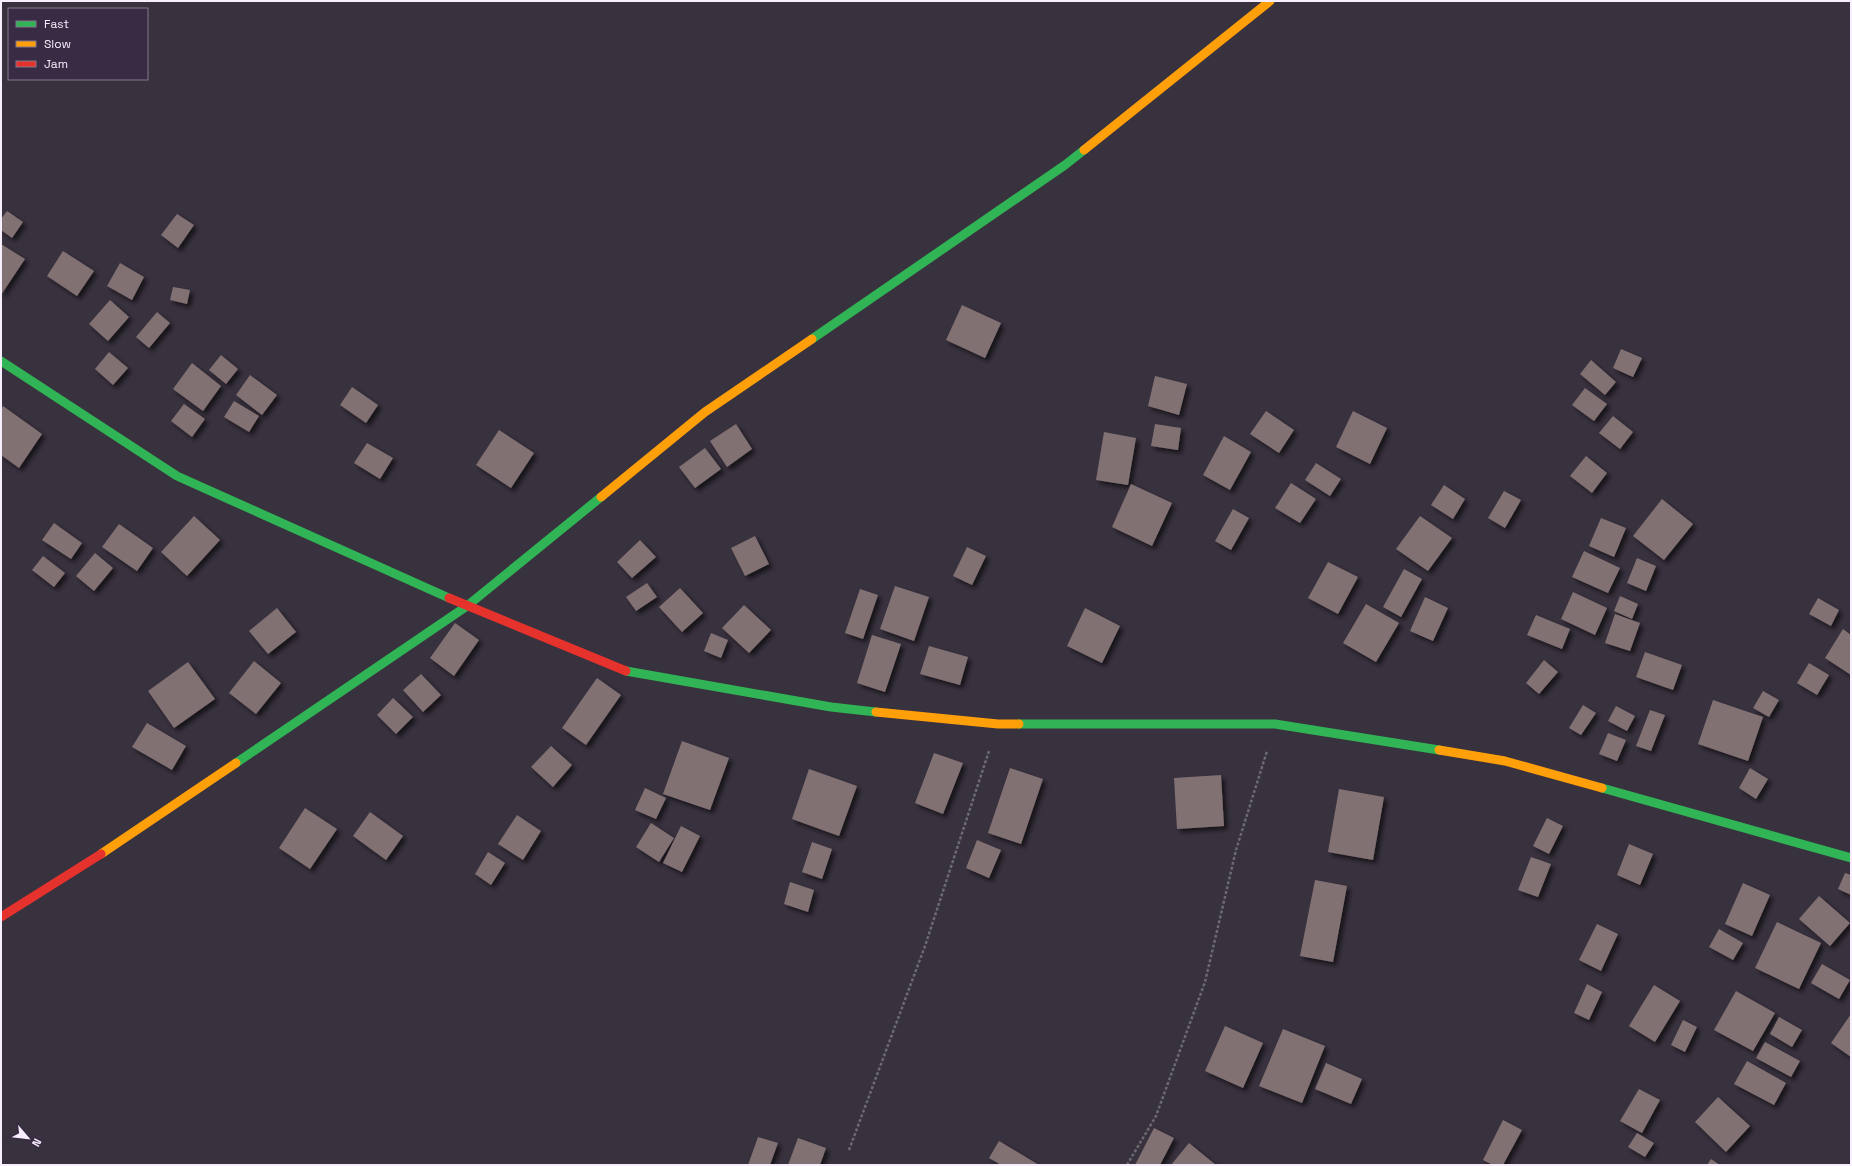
<svg xmlns="http://www.w3.org/2000/svg" width="1852" height="1166" font-family="'Space Grotesk',sans-serif">
<defs>
<filter id="shadow"><feDropShadow dx="3.5" dy="3.5" stdDeviation="2" flood-color="#0009"/></filter>
</defs>
<rect width="100%" height="100%" fill="#38313e"/>
<path fill="#827173" filter="url(#shadow)" d="M 7,211 L 23,222 L 12,238 L 1,230 L 1,219 Z
M 177,214 L 194,225 L 178,248 L 161,235 Z
M 1,244 L 25,259 L 1,295 Z
M 63,251 L 94,271 L 77,296 L 47,276 Z
M 120,263 L 144,277 L 132,300 L 107,286 Z
M 173,287 L 190,290 L 187,304 L 170,300 Z
M 110,300 L 129,317 L 108,341 L 89,324 Z
M 962,305 L 1001,323 L 985,358 L 946,340 Z
M 157,312 L 170,323 L 149,348 L 136,337 Z
M 1621,349 L 1642,358 L 1633,377 L 1613,368 Z
M 109,352 L 128,368 L 113,385 L 95,369 Z
M 221,355 L 238,369 L 226,384 L 209,370 Z
M 1591,360 L 1616,382 L 1605,395 L 1580,374 Z
M 192,363 L 221,386 L 203,411 L 173,389 Z
M 250,375 L 277,395 L 262,415 L 236,395 Z
M 1155,376 L 1187,384 L 1179,415 L 1148,406 Z
M 352,387 L 378,405 L 366,423 L 340,405 Z
M 1585,388 L 1607,404 L 1594,421 L 1572,405 Z
M 234,401 L 259,416 L 249,432 L 224,417 Z
M 184,404 L 205,419 L 192,437 L 171,421 Z
M 3,406 L 42,434 L 19,468 L 1,455 L 1,410 Z
M 1266,411 L 1294,430 L 1279,453 L 1250,434 Z
M 1353,411 L 1387,428 L 1370,464 L 1336,447 Z
M 1613,416 L 1633,432 L 1620,449 L 1599,433 Z
M 736,424 L 752,449 L 727,467 L 710,441 Z
M 1155,424 L 1181,428 L 1178,450 L 1151,446 Z
M 499,430 L 534,453 L 511,488 L 476,465 Z
M 1104,432 L 1136,438 L 1128,485 L 1096,480 Z
M 1224,436 L 1251,452 L 1230,490 L 1203,475 Z
M 367,443 L 393,458 L 380,479 L 354,463 Z
M 705,448 L 721,469 L 695,488 L 679,467 Z
M 1586,456 L 1607,473 L 1592,493 L 1570,476 Z
M 1316,463 L 1341,479 L 1330,496 L 1305,480 Z
M 1291,483 L 1316,499 L 1300,523 L 1275,508 Z
M 1131,484 L 1172,503 L 1152,546 L 1112,527 Z
M 1444,485 L 1465,499 L 1453,519 L 1431,505 Z
M 1504,491 L 1521,500 L 1505,528 L 1488,518 Z
M 1662,499 L 1693,524 L 1664,560 L 1633,536 Z
M 1233,509 L 1249,518 L 1231,550 L 1215,541 Z
M 194,516 L 220,540 L 187,576 L 161,552 Z
M 1420,516 L 1452,538 L 1428,571 L 1396,549 Z
M 1601,518 L 1626,528 L 1614,557 L 1589,546 Z
M 54,523 L 82,543 L 71,559 L 42,540 Z
M 119,524 L 153,548 L 137,571 L 102,547 Z
M 755,536 L 769,564 L 745,576 L 731,548 Z
M 640,540 L 656,557 L 632,578 L 617,562 Z
M 967,547 L 986,556 L 972,585 L 953,576 Z
M 1584,551 L 1620,568 L 1608,593 L 1572,577 Z
M 95,553 L 113,568 L 94,591 L 76,576 Z
M 43,556 L 65,573 L 54,587 L 32,570 Z
M 1637,558 L 1656,566 L 1646,591 L 1627,583 Z
M 1328,562 L 1358,577 L 1338,614 L 1308,598 Z
M 1404,569 L 1422,579 L 1401,617 L 1383,607 Z
M 647,583 L 657,597 L 636,611 L 626,597 Z
M 895,586 L 929,597 L 914,641 L 880,629 Z
M 680,588 L 703,613 L 682,632 L 659,607 Z
M 860,589 L 878,595 L 863,639 L 845,633 Z
M 1573,592 L 1607,608 L 1595,635 L 1561,619 Z
M 1620,596 L 1638,604 L 1632,619 L 1614,611 Z
M 1425,597 L 1448,608 L 1433,641 L 1410,631 Z
M 1818,598 L 1839,610 L 1831,626 L 1809,614 Z
M 1366,604 L 1399,623 L 1376,662 L 1343,643 Z
M 744,605 L 771,630 L 749,653 L 722,628 Z
M 277,608 L 296,632 L 268,654 L 249,631 Z
M 1085,608 L 1120,626 L 1102,663 L 1067,646 Z
M 1615,614 L 1640,623 L 1630,651 L 1605,643 Z
M 1536,615 L 1570,629 L 1562,649 L 1527,635 Z
M 455,623 L 479,640 L 454,676 L 430,658 Z
M 1843,629 L 1851,635 L 1851,675 L 1825,658 Z
M 711,633 L 728,640 L 721,658 L 704,651 Z
M 872,635 L 901,644 L 885,692 L 857,683 Z
M 929,646 L 968,657 L 960,685 L 920,674 Z
M 1645,652 L 1682,665 L 1673,690 L 1636,677 Z
M 1544,660 L 1558,672 L 1539,694 L 1526,683 Z
M 254,661 L 281,683 L 256,714 L 229,693 Z
M 188,662 L 215,699 L 174,728 L 148,691 Z
M 1809,663 L 1829,675 L 1817,695 L 1797,683 Z
M 421,674 L 441,695 L 423,712 L 403,690 Z
M 597,678 L 621,695 L 586,745 L 562,728 Z
M 1763,691 L 1779,700 L 1769,717 L 1753,708 Z
M 393,698 L 413,717 L 396,734 L 377,715 Z
M 1713,700 L 1763,717 L 1748,761 L 1698,744 Z
M 1583,705 L 1596,713 L 1581,735 L 1569,728 Z
M 1616,706 L 1635,716 L 1627,731 L 1608,721 Z
M 1650,710 L 1665,715 L 1651,751 L 1636,746 Z
M 147,723 L 186,746 L 172,770 L 132,747 Z
M 1608,733 L 1626,740 L 1617,761 L 1599,754 Z
M 682,741 L 729,758 L 710,810 L 663,794 Z
M 551,746 L 572,765 L 553,787 L 531,767 Z
M 934,753 L 963,763 L 943,814 L 915,803 Z
M 1010,768 L 1043,779 L 1021,844 L 988,833 Z
M 1750,768 L 1768,779 L 1756,799 L 1739,788 Z
M 809,769 L 857,786 L 839,836 L 792,819 Z
M 1221,775 L 1224,826 L 1177,829 L 1174,778 Z
M 645,788 L 666,798 L 656,819 L 635,810 Z
M 1339,789 L 1384,797 L 1373,860 L 1328,852 Z
M 305,808 L 337,829 L 310,869 L 279,848 Z
M 370,812 L 403,836 L 386,860 L 353,836 Z
M 517,815 L 541,831 L 523,860 L 498,844 Z
M 1547,818 L 1563,826 L 1549,854 L 1533,846 Z
M 651,823 L 674,838 L 659,862 L 636,847 Z
M 681,826 L 700,836 L 682,872 L 663,863 Z
M 977,840 L 1001,850 L 989,878 L 966,868 Z
M 812,842 L 832,849 L 822,879 L 802,872 Z
M 1629,844 L 1653,854 L 1640,885 L 1617,875 Z
M 488,852 L 505,863 L 491,885 L 475,874 Z
M 1531,857 L 1551,864 L 1538,897 L 1518,890 Z
M 1845,873 L 1851,875 L 1851,895 L 1838,889 Z
M 1315,880 L 1347,886 L 1333,962 L 1300,956 Z
M 790,882 L 814,890 L 808,912 L 784,904 Z
M 1743,883 L 1770,895 L 1752,936 L 1725,924 Z
M 1819,896 L 1850,923 L 1830,946 L 1799,919 Z
M 1777,922 L 1821,943 L 1799,989 L 1755,968 Z
M 1597,924 L 1618,934 L 1601,971 L 1579,960 Z
M 1719,929 L 1743,943 L 1733,960 L 1709,947 Z
M 1822,964 L 1850,980 L 1839,999 L 1811,983 Z
M 1587,984 L 1602,992 L 1589,1020 L 1574,1013 Z
M 1654,985 L 1680,1001 L 1655,1042 L 1629,1026 Z
M 1736,991 L 1775,1013 L 1753,1051 L 1714,1030 Z
M 1851,1014 L 1851,1057 L 1831,1043 Z
M 1779,1017 L 1802,1030 L 1792,1047 L 1770,1034 Z
M 1683,1020 L 1697,1027 L 1685,1052 L 1671,1045 Z
M 1225,1026 L 1263,1043 L 1243,1088 L 1205,1071 Z
M 1283,1029 L 1325,1046 L 1302,1103 L 1259,1086 Z
M 1765,1042 L 1800,1061 L 1791,1077 L 1756,1058 Z
M 1747,1061 L 1786,1083 L 1774,1105 L 1734,1084 Z
M 1326,1063 L 1362,1079 L 1351,1104 L 1315,1089 Z
M 1639,1089 L 1660,1100 L 1642,1133 L 1620,1121 Z
M 1718,1097 L 1750,1126 L 1726,1152 L 1695,1122 Z
M 1503,1120 L 1522,1130 L 1503,1165 L 1493,1165 L 1483,1160 Z
M 1154,1128 L 1174,1138 L 1160,1165 L 1135,1165 Z
M 1637,1133 L 1654,1143 L 1645,1157 L 1628,1147 Z
M 758,1137 L 778,1143 L 770,1165 L 748,1165 Z
M 798,1138 L 826,1148 L 820,1165 L 788,1165 Z
M 999,1141 L 1039,1165 L 1001,1165 L 989,1158 Z
M 1189,1143 L 1216,1165 L 1171,1165 Z
M 1711,1159 L 1720,1165 L 1707,1165 Z"/>
<g fill="none" stroke-linecap="round" stroke-linejoin="round">
<path stroke="#6c6971" stroke-width="2.5" stroke-dasharray="3 2" stroke-linecap="butt" d="M 849,1150 L 925,946 L 989,751
M 1127,1165 L 1156,1116 L 1205,982 L 1236,850 L 1267,751"/>
<path stroke="#30b455" stroke-width="9" d="M 812,339 L 1065,165 L 1084,150
M 1,361 L 177,476 L 449,598
M 626,671 L 831,707 L 876,712
M 1019,724 L 1275,724 L 1439,750
M 236,763 L 467,606 L 601,497
M 1602,788 L 1851,858"/>
<path stroke="#ff9f0a" stroke-width="9" d="M 1084,150 L 1270,1
M 601,497 L 705,412 L 812,339
M 876,712 L 998,724 L 1019,724
M 1439,750 L 1505,761 L 1602,788
M 101,854 L 236,763"/>
<path stroke="#e5322d" stroke-width="9" d="M 449,598 L 626,671
M 1,917 L 101,854"/>
</g>
<rect width="1852" height="1166" fill="none" stroke="#f7effd" stroke-width="4"/>
<rect x="8" y="8" width="140" height="72" fill="#392b44" stroke="#85798e"/>
<rect x="16" y="21" width="20" height="6" fill="#30b455" stroke="#85798e"/>
<text x="44" y="28" font-size="12" fill="#f7effd">Fast</text>
<rect x="16" y="41" width="20" height="6" fill="#ff9f0a" stroke="#85798e"/>
<text x="44" y="48" font-size="12" fill="#f7effd">Slow</text>
<rect x="16" y="61" width="20" height="6" fill="#e5322d" stroke="#85798e"/>
<text x="44" y="68" font-size="12" fill="#f7effd">Jam</text>
<g transform="translate(28 1138) rotate(118)" stroke="#392b44" stroke-width="3" paint-order="stroke">
<path d="M0-3L7 15L0 10L-7 15Z" fill="#f7effd"/>
<text y="-6" font-size="11" font-weight="bold" text-anchor="middle" fill="#f7effd">N</text>
</g>
</svg>
